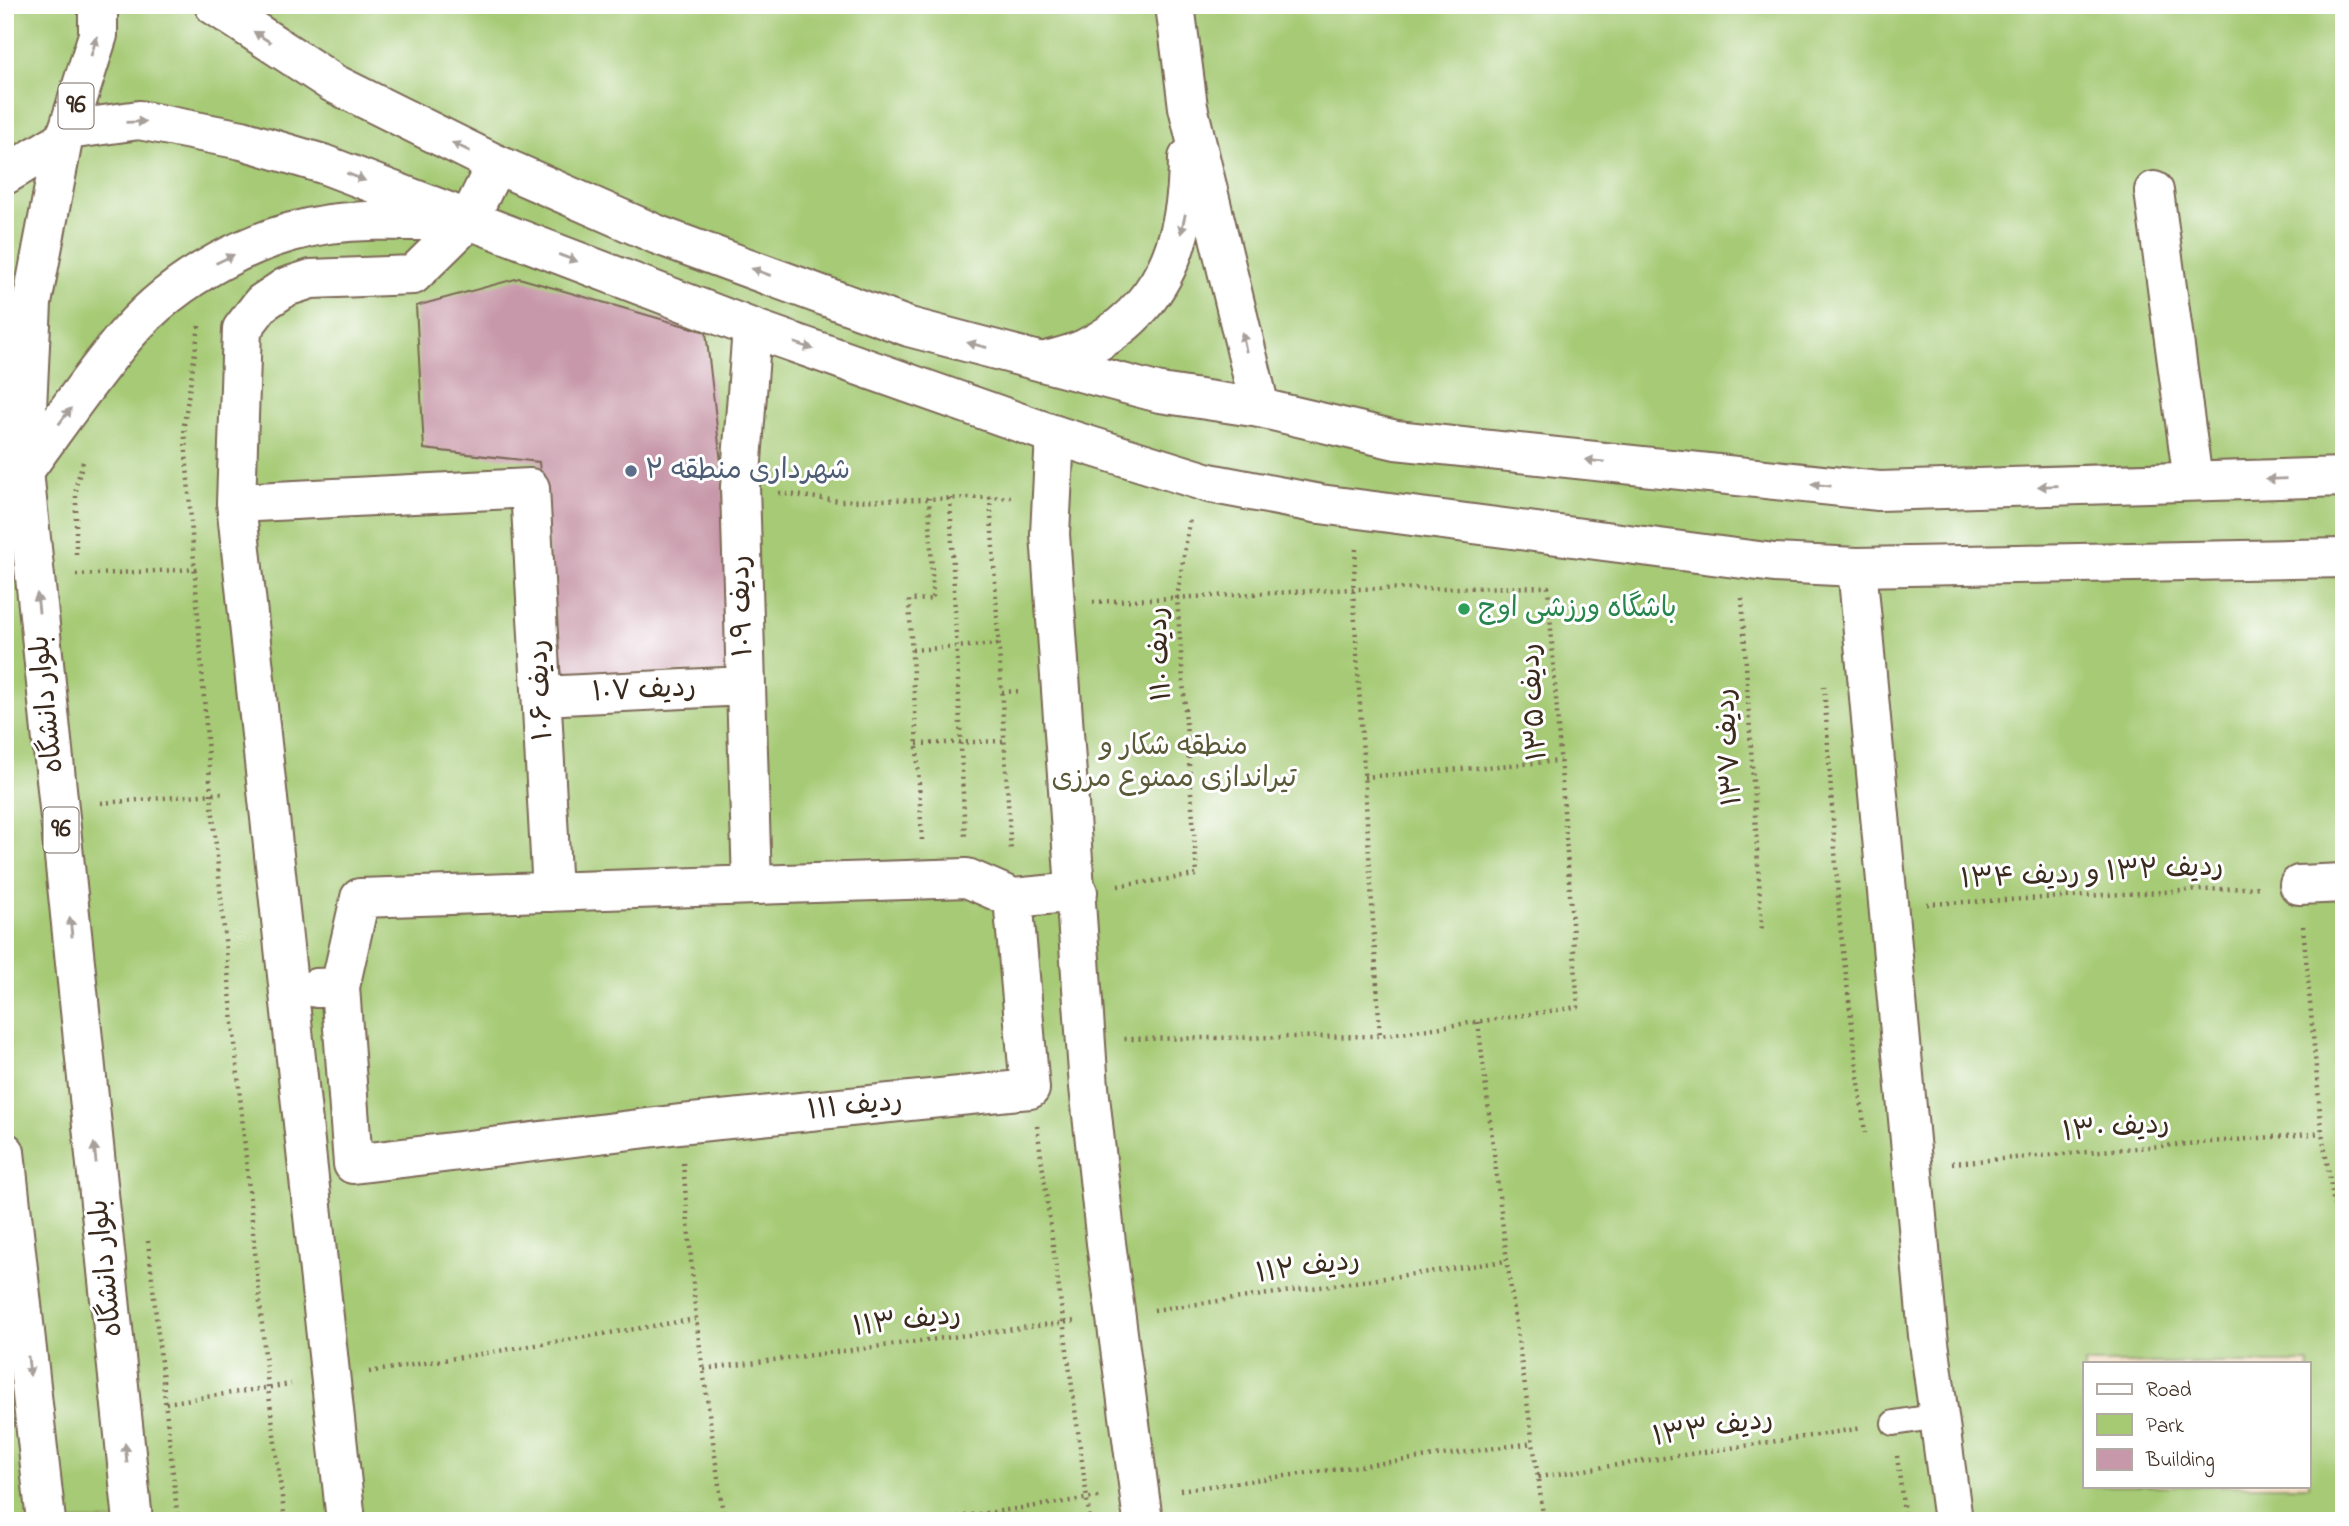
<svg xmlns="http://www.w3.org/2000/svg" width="2349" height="1526" font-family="'Indie Flower','Playpen Sans Arabic',sans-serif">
<rect width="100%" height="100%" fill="#fff"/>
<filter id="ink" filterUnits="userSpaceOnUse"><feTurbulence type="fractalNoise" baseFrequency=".0143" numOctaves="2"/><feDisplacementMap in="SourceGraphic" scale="14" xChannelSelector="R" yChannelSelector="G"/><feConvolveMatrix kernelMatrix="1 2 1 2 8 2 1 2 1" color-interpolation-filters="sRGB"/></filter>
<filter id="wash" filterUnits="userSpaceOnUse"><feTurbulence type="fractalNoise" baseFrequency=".00686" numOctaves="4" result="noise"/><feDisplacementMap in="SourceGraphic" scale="28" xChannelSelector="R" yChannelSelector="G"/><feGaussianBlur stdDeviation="1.57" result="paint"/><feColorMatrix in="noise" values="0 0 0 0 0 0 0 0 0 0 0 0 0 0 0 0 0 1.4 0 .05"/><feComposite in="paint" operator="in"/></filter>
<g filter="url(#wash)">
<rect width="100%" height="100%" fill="#f3dabd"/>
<path fill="#a6ca74" stroke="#707a49" stroke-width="2" fill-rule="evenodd" d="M 5,5 L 2344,5 L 2344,1521 L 5,1521 ZM 2085,1363 L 2309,1363 L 2309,1486 L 2085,1486 Z"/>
<g id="blocks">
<path fill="#c798a9" d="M 519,278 L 706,332 L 723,480 L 733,672 L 561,677 L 539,462 L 424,449 L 416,306 Z"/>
</g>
</g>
<g filter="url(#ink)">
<use href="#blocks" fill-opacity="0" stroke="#7b6856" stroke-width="2"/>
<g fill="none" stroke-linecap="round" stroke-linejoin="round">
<defs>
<path id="service" d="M 1894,1423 L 1939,1416"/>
<path id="minor" d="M 1175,5 L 1188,107 L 1260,408
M 2154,191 L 2193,481
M 752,328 L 740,487 L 752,885
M 1043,362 C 1056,358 1071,355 1084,349 C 1163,311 1188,240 1188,158
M 1055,435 L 1050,534 L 1089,1087 L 1106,1243 L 1143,1521
M 236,503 L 530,488 L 552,892
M 1857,567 L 1928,1335 L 1953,1521
M 542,696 L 745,686
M 2299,885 L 2344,883
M 340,987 L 353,1164 L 680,1124 L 1030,1089 L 1013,898
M 316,988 L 340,987 L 360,898 L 967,878 L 1013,898 L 1078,892
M 346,1521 L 236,503 L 242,329 L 262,303 L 286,287 L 311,279 L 413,275 L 468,221"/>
<path id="tertiary" d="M 214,5 L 333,83 L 496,164 L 658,235 L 909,327 L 1160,393 L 1260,408 L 1396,440 L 1879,491 L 2344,477
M 68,130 L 139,120 L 242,140 L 323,164 L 752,328 L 1055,435 L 1209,483 L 1320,504 L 1774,563 L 1857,567 L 2344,558
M 24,471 C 58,425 90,377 127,334 C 176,277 255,235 329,224 C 374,218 423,222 468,221 L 496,164"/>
<path id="primary" d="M 63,140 L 32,303 L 24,471 L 133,1521
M 5,175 L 63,140 L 68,130 L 98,35 L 98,5
M 5,1152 L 46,1521"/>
</defs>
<use href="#service" stroke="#7b6856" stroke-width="28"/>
<use href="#minor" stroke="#7b6856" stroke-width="42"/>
<use href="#tertiary" stroke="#7b6856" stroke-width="42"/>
<use href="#primary" stroke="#7b6856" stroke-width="42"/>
<path stroke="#7b6856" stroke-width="4.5" stroke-dasharray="2 5" stroke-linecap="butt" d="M 199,326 L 184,425 L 211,794 L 268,1387 L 285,1521
M 779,493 L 840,501 L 1011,497
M 990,497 L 1011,853
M 950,498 L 965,838
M 1356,549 L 1353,589 L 1380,1036
M 76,554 L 76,486 L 83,462
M 76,575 L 198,569
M 1742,598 L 1762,932
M 1093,602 L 1353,589 L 1548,587 L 1578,1007 L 1380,1036 L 1124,1039
M 912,650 L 998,644
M 1824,686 L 1840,926 L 1865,1133
M 1002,692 L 1022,691
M 917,744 L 1004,741
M 1364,777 L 1560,761
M 101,803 L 226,793
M 922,840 L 909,600 L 933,599 L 929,498
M 1118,886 L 1197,875 L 1177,598 L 1190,518
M 1927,904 L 2261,887
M 2303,926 L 2322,1133 L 2344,1264
M 1478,1022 L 1507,1261 L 1544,1521
M 1037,1126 L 1090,1521
M 683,1163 L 696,1319 L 724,1521
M 1952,1163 L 2322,1133
M 148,1241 L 178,1521
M 1154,1310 L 1507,1261
M 704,1369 L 1076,1321
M 369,1372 L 696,1319
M 166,1403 L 291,1384
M 1897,1456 L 1905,1521
M 1538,1477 L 1863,1428
M 1180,1490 L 1533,1443
M 930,1521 L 1099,1497"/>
<use href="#service" stroke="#fff" stroke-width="24"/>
<use href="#minor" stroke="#fff" stroke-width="38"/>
<use href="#tertiary" stroke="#fff" stroke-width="38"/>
<use href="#primary" stroke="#fff" stroke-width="38"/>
</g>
<defs><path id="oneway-solid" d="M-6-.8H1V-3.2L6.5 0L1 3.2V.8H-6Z" transform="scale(1.75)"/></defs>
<g fill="#a79f9a">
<use href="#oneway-solid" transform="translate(262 37) rotate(-147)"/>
<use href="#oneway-solid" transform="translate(94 46) rotate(-73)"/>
<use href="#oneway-solid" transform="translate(136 122) rotate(-2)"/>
<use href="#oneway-solid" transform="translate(461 147) rotate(-154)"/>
<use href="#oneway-solid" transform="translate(356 177) rotate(22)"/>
<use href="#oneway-solid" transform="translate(1183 224) rotate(103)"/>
<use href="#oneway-solid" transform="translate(568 258) rotate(20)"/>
<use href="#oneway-solid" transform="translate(225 259) rotate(-26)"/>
<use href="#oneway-solid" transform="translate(761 272) rotate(-160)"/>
<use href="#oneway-solid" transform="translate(1244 342) rotate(-103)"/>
<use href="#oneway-solid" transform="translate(977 345) rotate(-166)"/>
<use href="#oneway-solid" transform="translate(804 346) rotate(19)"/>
<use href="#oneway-solid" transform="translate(65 416) rotate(-53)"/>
<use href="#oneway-solid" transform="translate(1595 461) rotate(-174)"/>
<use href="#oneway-solid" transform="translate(2276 479) rotate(178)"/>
<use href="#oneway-solid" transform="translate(1821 485) rotate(-174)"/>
<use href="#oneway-solid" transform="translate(2048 486) rotate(178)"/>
<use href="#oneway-solid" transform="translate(38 603) rotate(-96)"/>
<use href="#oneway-solid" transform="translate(71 927) rotate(-96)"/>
<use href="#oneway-solid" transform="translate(95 1153) rotate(-96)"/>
<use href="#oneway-solid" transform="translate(29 1366) rotate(84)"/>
<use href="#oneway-solid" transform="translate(126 1453) rotate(-96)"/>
</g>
</g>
<circle fill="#5c6f8a" stroke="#fff" stroke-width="2.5" cx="631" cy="471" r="7"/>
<circle fill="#2e9e5b" stroke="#fff" stroke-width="2.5" cx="1464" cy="609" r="7"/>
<g text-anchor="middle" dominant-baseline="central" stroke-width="6" stroke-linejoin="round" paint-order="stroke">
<g fill="#fff" stroke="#766a62" stroke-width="2">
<rect x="58.5" y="83.5" width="35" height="45" rx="5"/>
<rect x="43.5" y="807.5" width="35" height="45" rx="5"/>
</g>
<g font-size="26" font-weight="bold" fill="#3b2a1e">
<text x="76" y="106">96</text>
<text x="61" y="830">96</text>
</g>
<g font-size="28" fill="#4e5e75" stroke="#fff" text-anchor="start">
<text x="645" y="471">شهرداری منطقه ۲</text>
</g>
<g font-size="28" fill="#3b2a1e" stroke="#fff">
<text transform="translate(743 606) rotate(-92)">ردیف ۱۰۹</text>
<text transform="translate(1161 654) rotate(-93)">ردیف ۱۱۰</text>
<text transform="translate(542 690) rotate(-93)">ردیف ۱۰۶</text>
<text transform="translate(644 691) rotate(-3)">ردیف ۱۰۷</text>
<text transform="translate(1535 702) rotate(-94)">ردیف ۱۳۵</text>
<text transform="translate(48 704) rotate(-96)">بلوار دانشگاه</text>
<text transform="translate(1730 747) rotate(-94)">ردیف ۱۳۷</text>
<text transform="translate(2092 874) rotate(-3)">ردیف ۱۳۲ و ردیف ۱۳۴</text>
<text transform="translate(855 1107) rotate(-6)">ردیف ۱۱۱</text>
<text transform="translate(2116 1129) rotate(-5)">ردیف ۱۳۰</text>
<text transform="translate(107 1268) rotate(-96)">بلوار دانشگاه</text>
<text transform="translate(1308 1268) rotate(-8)">ردیف ۱۱۲</text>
<text transform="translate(907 1322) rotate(-7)">ردیف ۱۱۳</text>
<text transform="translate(1713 1429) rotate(-9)">ردیف ۱۳۳</text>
</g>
<g font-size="28" fill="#27864d" stroke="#fff" text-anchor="start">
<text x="1478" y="609">باشگاه ورزشی اوج</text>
</g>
<g font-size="28" fill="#5b5a38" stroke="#fff">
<text x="1174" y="747">منطقه شکار و<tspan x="1174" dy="32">تیراندازی ممنوع مرزی</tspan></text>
</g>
</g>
<rect width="2349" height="1526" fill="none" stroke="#fff" stroke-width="28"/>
<rect x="2083" y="1362" width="228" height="126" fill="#ffffff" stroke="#b1aaa5" stroke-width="2"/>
<rect x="2097" y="1384" width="35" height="10" fill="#ffffff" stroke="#b1aaa5" stroke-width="2"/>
<text x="2146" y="1396" font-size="21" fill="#3b2a1e">Road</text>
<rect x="2097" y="1414" width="35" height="21" fill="#a6ca74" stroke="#b1aaa5" stroke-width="2"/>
<text x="2146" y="1432" font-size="21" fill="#3b2a1e">Park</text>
<rect x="2097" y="1449" width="35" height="21" fill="#c798a9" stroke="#b1aaa5" stroke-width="2"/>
<text x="2146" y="1466" font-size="21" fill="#3b2a1e">Building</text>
</svg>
